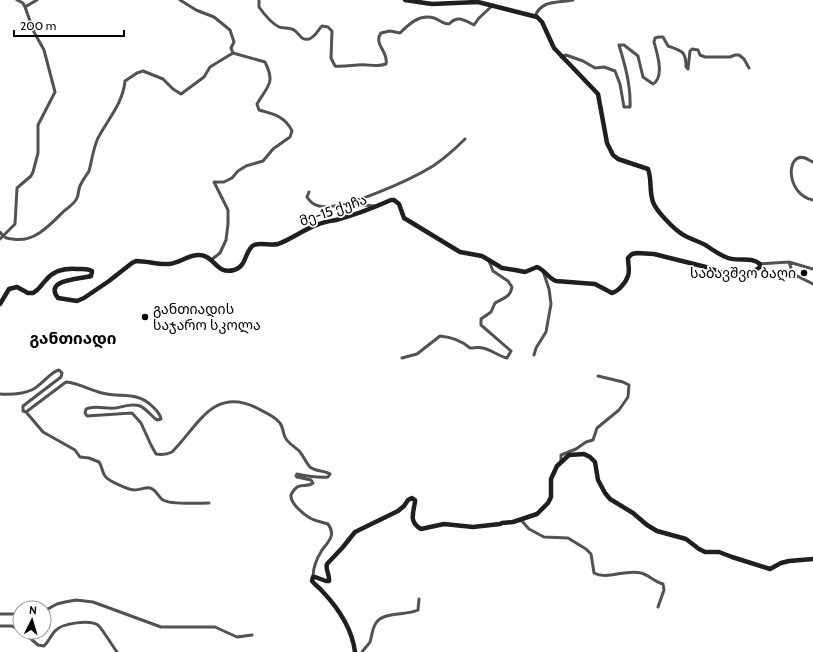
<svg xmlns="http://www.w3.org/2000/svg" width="813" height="652" font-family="Cabin,'Noto Sans Georgian',sans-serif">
<rect width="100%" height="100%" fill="#fff"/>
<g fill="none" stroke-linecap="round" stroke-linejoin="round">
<path stroke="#525252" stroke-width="3" d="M 180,0 L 196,10 L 214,17 L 230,30 L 234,42 L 231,48 L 233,53 L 265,62 C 276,84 267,86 257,104 L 259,110 C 273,114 285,116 292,131 L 290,137 L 273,149 L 263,161 L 246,166 L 238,171 L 232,178 L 224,182 L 214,182 L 228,210 L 228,224 L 226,240 L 220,253 L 211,260
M 259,0 L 259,7 C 264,14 271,23 279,27 C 283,29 289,27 294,30 C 300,34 301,41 309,39 C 315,37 318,30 322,26 L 328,27 L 332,31 L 331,58 L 335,66 C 346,67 357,64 367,65 C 375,65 378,67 386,64 C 389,52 373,44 381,33 L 390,31 L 400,33 C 409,24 419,14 434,18 C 440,20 443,24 449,24 C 458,15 464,20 474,25 L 479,18 L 493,5
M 25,7 L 37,0
M 535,16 C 542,0 556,3 573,0
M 561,57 L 566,55 L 583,61 L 595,68 L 604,67 L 615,71 L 620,84 L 624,107 L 630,107 C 631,86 625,65 619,45 L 624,45 L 638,56 L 643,77 L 653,84 C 665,77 657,53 654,42 L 655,38 L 659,37 L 663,37 L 668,46 C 682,51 686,51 686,67 L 688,69 L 690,51 L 692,49 L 698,50 L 700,55 L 705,57 L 730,57 L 735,55 L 739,55 L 744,59 L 749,68
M 813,162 C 810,161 808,159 805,158 C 786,152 785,194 813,200
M 309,192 L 307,197 C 310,202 313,205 319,206 C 341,212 412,179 433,166 C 445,158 455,149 465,139
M 352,204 L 375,206
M 0,232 C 3,237 7,239 13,239 C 34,243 50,225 64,211 C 68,208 75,203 77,198 C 79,194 78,188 81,184 C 83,179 87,175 89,171 C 92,160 93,149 98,138 C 108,119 123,103 125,81 L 137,73 L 143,71 L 163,79 L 173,89 L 181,94 L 204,77 L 210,67 L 233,53
M 0,239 L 15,224 L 17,188 L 31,176 L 33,172 L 38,153 L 38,125 L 55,92 L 44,50 L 34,32 L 25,7 L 23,3 L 17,0
M 789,262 L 793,274 L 813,284
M 760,264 L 789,262 L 813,269
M 534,355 L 536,348 L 546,332 L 551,304 L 549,289 L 543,271
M 402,358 L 417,354 L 440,336 C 451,337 462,341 470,348 C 474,348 479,347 483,348 C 492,350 498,356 507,358 L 511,351 L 481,325 L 481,319 L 491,312 L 495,303 C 503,298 510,298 512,287 L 508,281 L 493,271 L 489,261
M 0,394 C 12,395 30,394 39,385 C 46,380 51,372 59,370 L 62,373 L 61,377 L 23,406 L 23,411 L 26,412 L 66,382 C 78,383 90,390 102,393 C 121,398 137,391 152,406 C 156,410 160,413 161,419 L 157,420 C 151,416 147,409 140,406 C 131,403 123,407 115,408 C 105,409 95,405 86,409 L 85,413 L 87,416 L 132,413 L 141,423 L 151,445 L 156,454 C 162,455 166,455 172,452 C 198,426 213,386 257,408 C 264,412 275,416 280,423 C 283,427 283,433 285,437 C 288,444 296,447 300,452 C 304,457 306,463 310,467 C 316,472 324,470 330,474 L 328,477 C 317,478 307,476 297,474 L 296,476 L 297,477 L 311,480 L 313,483 C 305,489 298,480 291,495 C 290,503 303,514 310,518 C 315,521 322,522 328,524 C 336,535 329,541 322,550 C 317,558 313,568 313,577
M 26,412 L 43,432 L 75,450 L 80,457 L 89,458 L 99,462 C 102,466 102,472 105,476 C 108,481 129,490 135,490 C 140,490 145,487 150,488 C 157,490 158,497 163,500 C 171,505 200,503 209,503
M 561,462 L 561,455 L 576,449 L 586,442 L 593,440 L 597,428 L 619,410 L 628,397 L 629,385 L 623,382 L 598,376
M 521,520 L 529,529 L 544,537 L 568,538 L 586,549 L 591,554 L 594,573 C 607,580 625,569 641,573 C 647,574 655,582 663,584 L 664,590 L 658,607
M 44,611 L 57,604 L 65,602 L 76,600 L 93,602 L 161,627 L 215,627 L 237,637 L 252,635
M 0,614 L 20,614
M 0,626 L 12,626 L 20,630
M 23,632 L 38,645 L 44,646 C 49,641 51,635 55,631 C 62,623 91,619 99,626 C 102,629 114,648 117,652
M 362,652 C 364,649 368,645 370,642 C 372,636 372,629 376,623 C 384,611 406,616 418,610 L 419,599"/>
<path stroke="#1f1f1f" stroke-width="4.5" d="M 0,304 L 9,289 L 17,287 L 28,293 L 33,293 C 39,290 41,285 46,280 C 54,270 65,268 77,269 C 82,269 88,268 92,271 L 91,276 C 82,279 43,279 58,298 L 77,301 L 84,298 L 109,281 L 132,263 L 136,261 C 147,261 158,265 169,264 C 180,263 189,254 200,255 C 215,256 216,275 234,270 C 247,267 245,249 254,245 C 262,242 270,246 278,244 C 292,239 304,229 319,224 C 324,222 331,221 336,220 C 355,215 373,208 391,200 L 394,200 L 399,204 L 404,218 L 460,252 L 482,256 L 502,268 L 515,270 L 525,272 L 537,267 C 545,270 548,278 556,281 L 595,284 L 612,293 C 619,291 626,282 628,276 C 630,271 628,264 628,258 L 632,254 L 637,253 L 654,254 L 706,267 L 731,276 L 754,271 L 760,267 L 760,264 C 751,256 739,262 728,258 C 720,255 714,251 707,246 C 699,241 689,239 682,234 C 674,229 656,211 653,202 C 649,191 652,179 648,169 L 618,159 L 613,155 L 607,143 L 598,94 L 554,48 L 542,22 L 537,17 L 478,2 L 432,4 L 405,0
M 355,652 C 352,628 339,609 323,592 C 320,588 315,585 312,581 L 313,577 L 315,577 L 326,581 L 329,581 C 330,575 325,569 327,564 L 343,547 L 355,532 L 398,511 L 404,506 L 408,500 L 412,498 L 415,500 L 415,502 C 413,514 409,522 421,529 L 444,524 L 473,527 L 500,524 L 502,523 L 513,522 L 537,514 L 548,503 L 551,497 L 551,479 L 557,466 L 569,455 L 584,454 L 590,457 L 595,462 L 598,480 L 605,493 L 610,499 L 633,513 L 647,525 L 657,531 L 686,539 L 699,549 L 705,552 L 719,552 L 732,557 L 770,569 L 781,563 L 789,561 L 813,559"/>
</g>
<g fill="#000" stroke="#fff" stroke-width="1.5">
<circle cx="804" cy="273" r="4"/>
<circle cx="145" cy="317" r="4"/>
</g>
<g text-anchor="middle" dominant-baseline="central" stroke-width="3.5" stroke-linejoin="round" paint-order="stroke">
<g font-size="14" fill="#000" stroke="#fff">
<text transform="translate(333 210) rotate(-19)">მე-15 ქუჩა</text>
</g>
<g font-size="14" fill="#000" stroke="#fff" text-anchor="end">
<text x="796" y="273">საბავშვო ბაღი</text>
<text x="153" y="309" text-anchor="start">განთიადის<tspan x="153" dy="16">საჯარო სკოლა</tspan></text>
</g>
<g font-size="16" font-weight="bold" fill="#000" stroke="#fff">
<text x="73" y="338">განთიადი</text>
</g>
</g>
<g transform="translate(32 620) rotate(5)"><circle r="19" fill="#ffffff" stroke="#999999"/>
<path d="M0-3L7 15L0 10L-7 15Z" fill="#000000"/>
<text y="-6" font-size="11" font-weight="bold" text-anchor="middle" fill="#000000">N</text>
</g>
<path d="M14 30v6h110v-6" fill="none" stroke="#000000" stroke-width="2"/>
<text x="20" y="30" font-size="12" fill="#000000" stroke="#ffffff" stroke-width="3" paint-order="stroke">200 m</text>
</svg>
